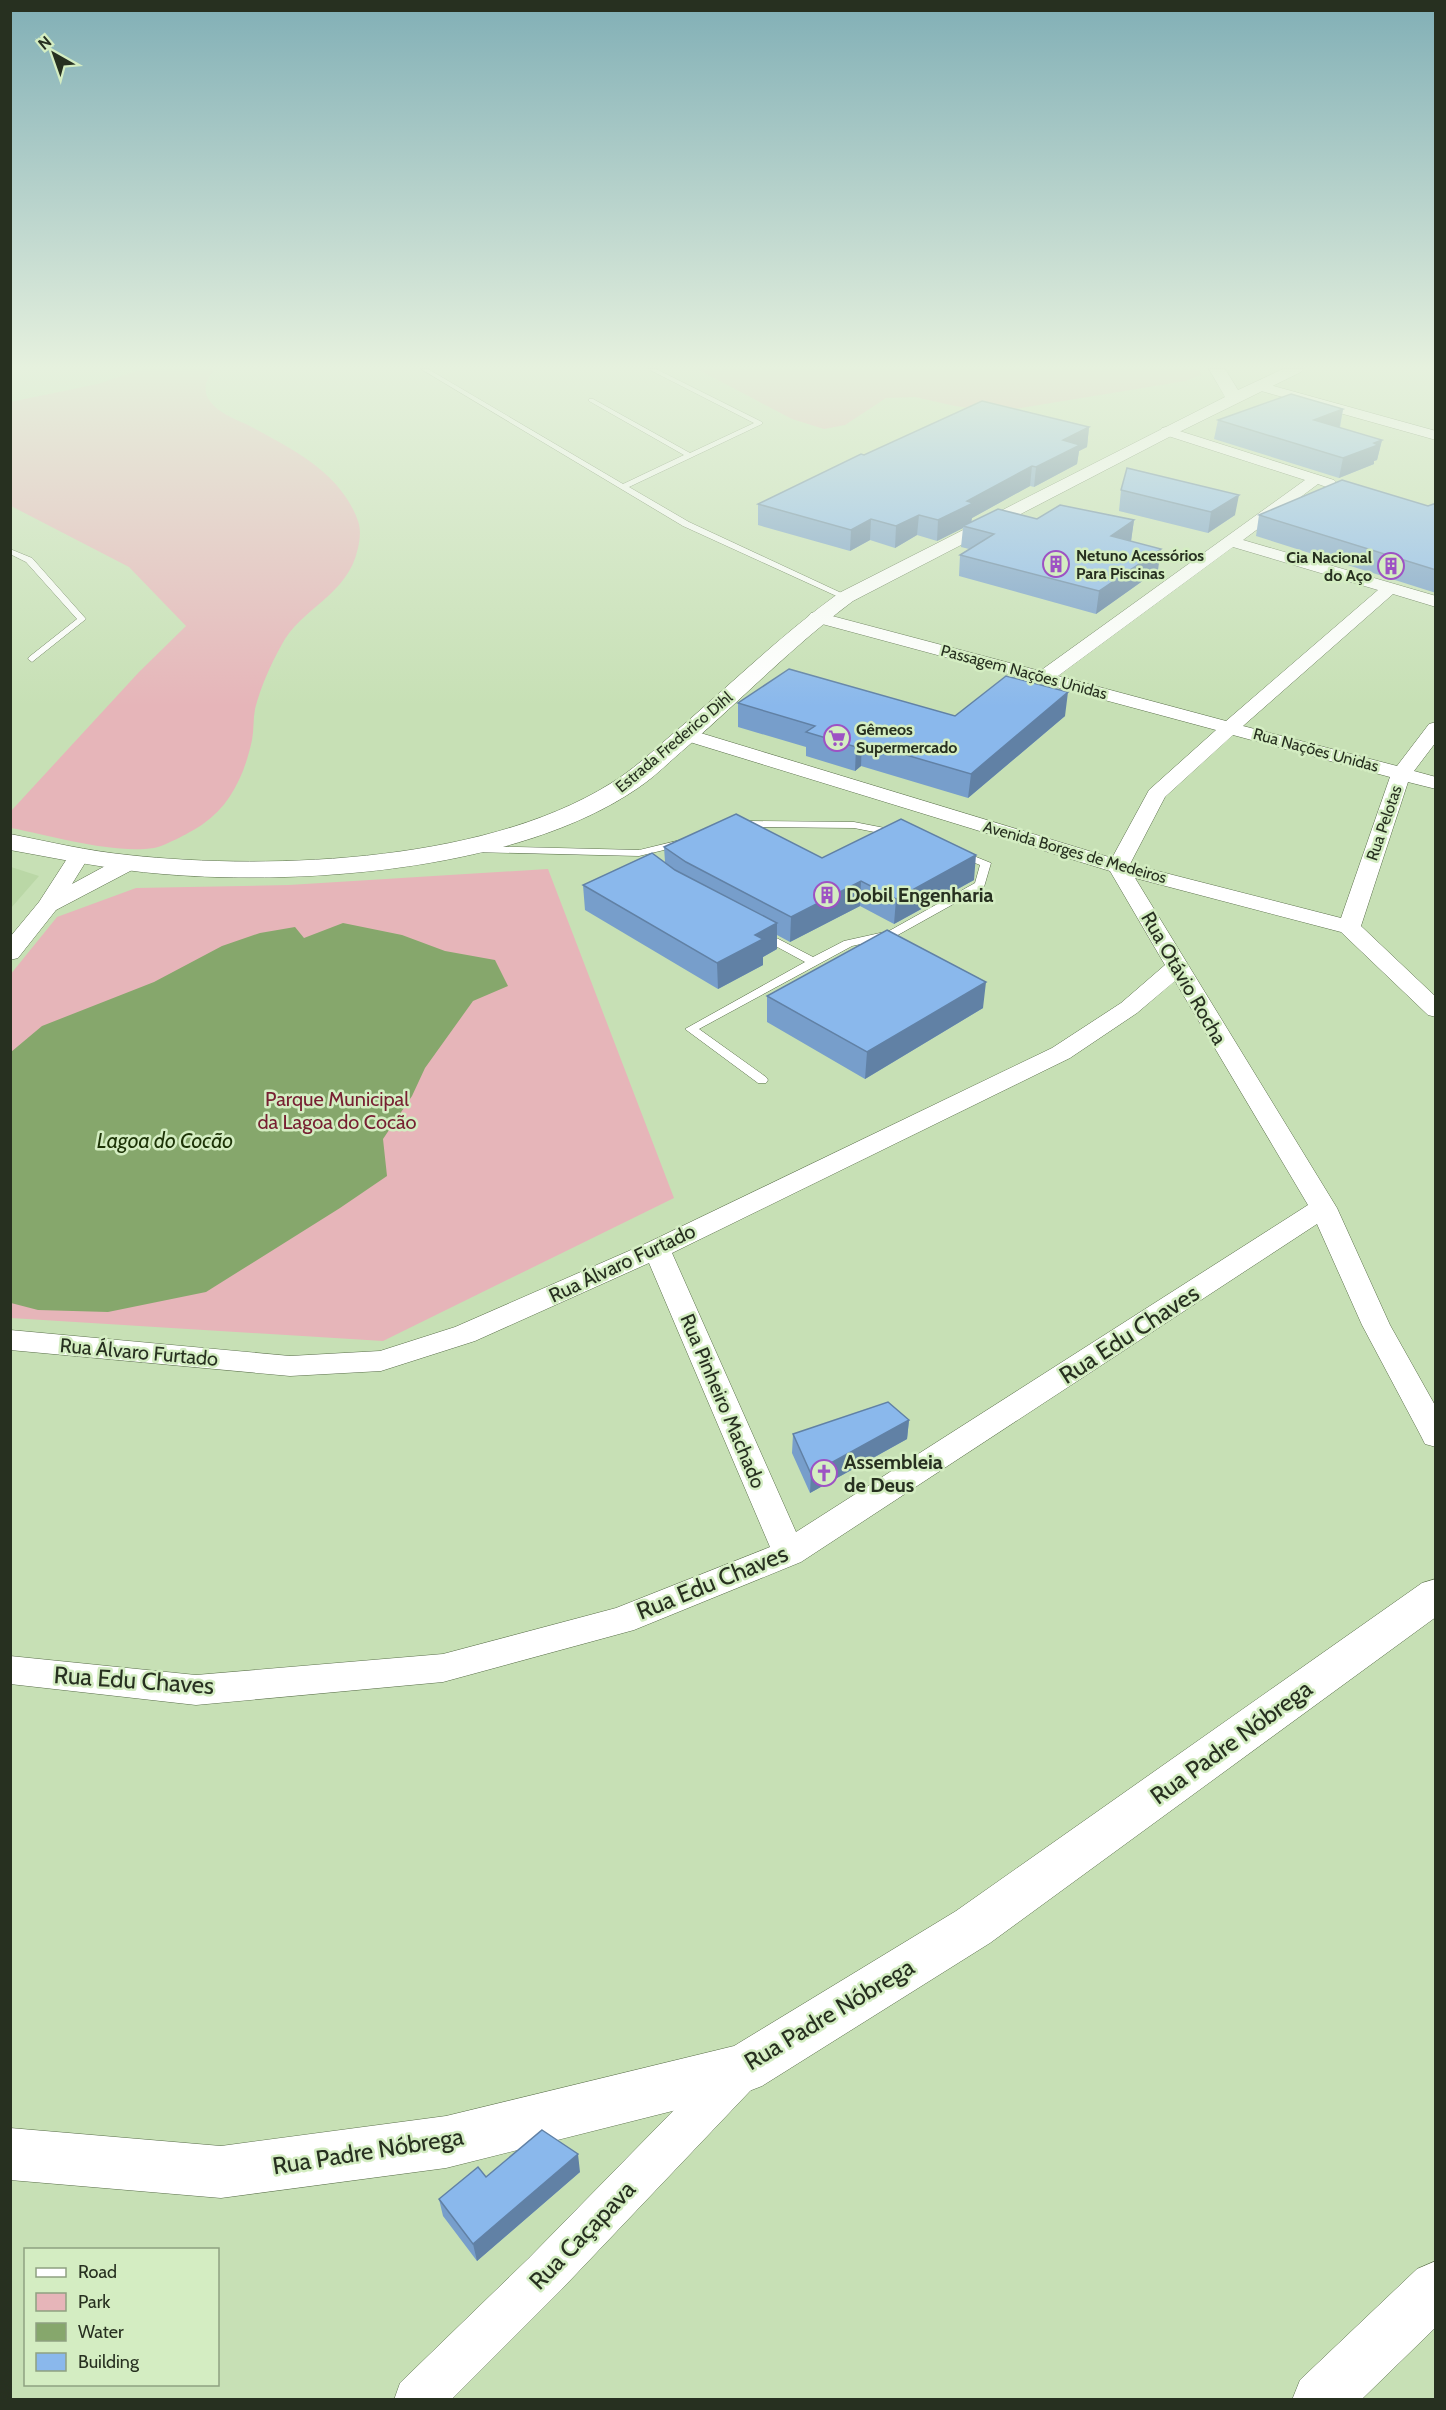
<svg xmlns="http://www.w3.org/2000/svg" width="1446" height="2410" font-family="Cabin,sans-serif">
<rect width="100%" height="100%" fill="#c7e0b5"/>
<path fill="#bad7a6" d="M 11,867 L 39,876 L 11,908 L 10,867 Z"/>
<path fill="#e6b5b9" d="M 142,369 L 215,369 C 207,378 201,389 210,401 C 218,413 235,419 248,425 C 290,448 341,472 358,521 C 361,529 360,540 358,548 C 348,596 301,607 281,646 C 270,666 261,686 255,709 C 253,719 254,730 252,740 C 245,773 231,805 203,824 C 193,831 165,846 154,848 C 112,854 53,836 11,828 L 11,811 L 139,672 L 186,626 L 129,567 L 11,506 L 10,402 L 98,384 Z
M 697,369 L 1199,369 L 1201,375 L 1185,381 L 997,412 L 955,406 L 915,397 L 886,398 L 845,425 L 824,429 L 792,419 Z
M 548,869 L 674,1198 L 383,1341 L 11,1318 L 10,975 L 57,917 L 136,888 L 289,885 Z"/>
<path fill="#86a76c" d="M 343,923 L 402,935 L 445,951 L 495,960 L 508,986 L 473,1001 L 425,1068 L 412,1096 L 383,1139 L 387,1176 L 340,1208 L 206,1292 L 108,1312 L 38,1310 L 11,1303 L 11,1052 L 42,1026 L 154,982 L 222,946 L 260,933 L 295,927 L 304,938 Z"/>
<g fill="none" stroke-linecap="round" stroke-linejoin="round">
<defs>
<path id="lane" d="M 421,369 L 428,369 L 623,484 L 684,455 L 589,401 L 589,399 L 593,399 L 690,453 L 754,423 L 648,369 L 656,369 L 762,422 L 762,424 L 629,487 L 689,522 L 850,597 L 843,599 L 683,526 Z
M 10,549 L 32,558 L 86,619 L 32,662 L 28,659 L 29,657 L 77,619 L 26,562 L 10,554 Z
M 751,821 L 854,822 L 895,830 L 900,833 L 895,836 L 854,828 L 752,827 L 738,831 L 733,828 Z
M 685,839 L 689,840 L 689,844 L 639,856 L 472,852 L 467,849 L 472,846 L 639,850 Z
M 959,850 L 991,863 L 984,887 L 896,936 L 852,946 L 699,1029 L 766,1077 L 768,1080 L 766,1083 L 758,1083 L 685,1029 L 805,962 L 759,937 L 759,933 L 767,933 L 813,957 L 844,941 L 889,931 L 975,883 L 980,865 L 955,855 L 954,853 Z"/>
<path id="street" d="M 1259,382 L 1436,431 L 1436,440 L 1254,389 L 1252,386 Z
M 1167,427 L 1334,480 L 1337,483 L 1329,488 L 1318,484 L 1243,540 L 1436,596 L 1436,607 L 1393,594 L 1243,726 L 1397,766 L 1429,724 L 1436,722 L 1436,742 L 1414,771 L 1436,777 L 1436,789 L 1408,782 L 1361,926 L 1436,997 L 1436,1017 L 1428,1015 L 1341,932 L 1135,878 L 1337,1208 L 1390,1325 L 1436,1407 L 1436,1447 L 1425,1444 L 1421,1436 L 1362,1325 L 1317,1224 L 801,1562 L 634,1630 L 443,1682 L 196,1705 L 10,1684 L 10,1656 L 196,1675 L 443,1654 L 616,1608 L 770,1547 L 649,1263 L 475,1341 L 381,1371 L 290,1376 L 10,1350 L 10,1330 L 290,1356 L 380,1351 L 455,1327 L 647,1243 L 1052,1048 L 1121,1003 L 1165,965 L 1110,871 L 680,739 L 677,735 L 680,731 L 694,731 L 1112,858 L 1149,790 L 1216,730 L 811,621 L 808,617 L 811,613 L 817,612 L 1040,671 L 1305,480 L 1162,434 L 1160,431 L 1162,428 ZM 1233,547 L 1378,590 L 1226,721 L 1058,676 ZM 1233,735 L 1390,777 L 1341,918 L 1130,864 L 1165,797 ZM 1175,981 L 1308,1205 L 796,1532 L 672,1253 L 1070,1058 L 1137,1013 Z
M 79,849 L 86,851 L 90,855 L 72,884 L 120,858 L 128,857 L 136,858 L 139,863 L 136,868 L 56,910 L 18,958 L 10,960 L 10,937 L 39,902 L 72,851 Z
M 736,2056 L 751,2062 L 757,2076 L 751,2090 L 561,2290 L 451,2400 L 394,2400 L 400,2383 L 529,2258 L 721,2062 Z"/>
<path id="secondary" d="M 1209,369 L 1225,369 L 1238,390 L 1283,369 L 1303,369 L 1301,372 L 1173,435 L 853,601 C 794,645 743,698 688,746 C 671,760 656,776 638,788 C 519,870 304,886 163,874 C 111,870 61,859 10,850 L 10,834 C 50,842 88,851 128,855 C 274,871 498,862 622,776 C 638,765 653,751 668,738 C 725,690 778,637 839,593 L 1225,397 Z
M 1436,1579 L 1436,1617 L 990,1943 L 762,2086 L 744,2093 L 446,2168 L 221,2198 L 10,2180 L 10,2128 L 221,2146 L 446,2116 L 734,2046 L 956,1911 L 1422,1583 Z
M 1436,2261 L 1436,2327 L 1361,2400 L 1292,2400 L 1300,2380 L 1417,2269 Z"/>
</defs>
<use href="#lane" stroke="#596e49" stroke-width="1"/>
<use href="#street" stroke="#596e49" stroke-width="1"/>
<use href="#secondary" stroke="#596e49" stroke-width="1"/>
<use href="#lane" fill="#fff" fill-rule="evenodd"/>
<use href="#street" fill="#fff" fill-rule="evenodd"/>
<use href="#secondary" fill="#fff" fill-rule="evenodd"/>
</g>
<path fill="#779ecb" d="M 1343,409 L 1340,428 L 1382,440 L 1377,460 L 1374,461 L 1374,464 L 1339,478 L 1214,439 L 1218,420 Z
M 1089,427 L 1087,447 L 1079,451 L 1077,464 L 1034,487 L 1030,486 L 972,518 L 971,522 L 1037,519 L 1134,520 L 1131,541 L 1158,570 L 1096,614 L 959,576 L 960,555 L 969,549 L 961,547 L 963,528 L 937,541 L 917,535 L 895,548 L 870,540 L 850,551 L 758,525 L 758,504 L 864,455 Z
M 1121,490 L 1235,515 L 1208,533 L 1119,511 Z
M 1436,503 L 1436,593 L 1256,536 L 1259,515 L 1428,506 Z
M 738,703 L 955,716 L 1065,716 L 968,798 L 861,766 L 855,771 L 806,756 L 806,747 L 738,727 Z
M 664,847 L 822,858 L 974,880 L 894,924 L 860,906 L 790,942 L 777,935 L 777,949 L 763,957 L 763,965 L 718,989 L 585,910 L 583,885 L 665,862 Z
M 767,996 L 983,1008 L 865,1079 L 767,1022 Z
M 909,1420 L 907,1439 L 810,1493 L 792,1453 L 793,1434 Z
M 580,2172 L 477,2261 L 443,2216 L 439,2199 L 486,2177 Z"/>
<path fill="#6181a5" d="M 1343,409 L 1339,429 L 1314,420 Z
M 1089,427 L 1087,447 L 1079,451 L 1077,464 L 1034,487 L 1036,467 L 1063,440 Z
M 1382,440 L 1377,460 L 1374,461 L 1374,464 L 1339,478 L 1343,458 Z
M 1032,466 L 1030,486 L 972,518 L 971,523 L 963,526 L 963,528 L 937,541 L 938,520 L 967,501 Z
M 1239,495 L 1235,515 L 1208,533 L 1211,512 Z
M 919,515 L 917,535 L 895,548 L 896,526 Z
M 871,519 L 870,540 L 850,551 L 851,530 Z
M 1134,520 L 1131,541 L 1111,536 Z
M 1161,549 L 1158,570 L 1096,614 L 1099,591 Z
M 1068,692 L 1065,716 L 968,798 L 971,774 Z
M 862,742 L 861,766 L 855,771 L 856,747 Z
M 976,855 L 974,880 L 894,924 L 896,899 Z
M 861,881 L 860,906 L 790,942 L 791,917 Z
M 777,923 L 777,949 L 763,957 L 763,965 L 718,989 L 717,963 L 755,935 Z
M 986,982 L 983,1008 L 865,1079 L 867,1052 Z
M 909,1420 L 907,1439 L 810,1493 L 811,1474 Z
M 578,2154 L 580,2172 L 477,2261 L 473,2244 Z"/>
<path fill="#8ab8ec" stroke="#6181a5" stroke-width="1.5" d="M 1291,394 L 1343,409 L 1314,420 L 1382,440 L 1374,443 L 1378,445 L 1343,458 L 1218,420 Z
M 982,401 L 1089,427 L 1063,440 L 1080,445 L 1036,467 L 1032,466 L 967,501 L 973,503 L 938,520 L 919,515 L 896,526 L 871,519 L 851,530 L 758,504 L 861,454 L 864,455 Z
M 1127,468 L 1239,495 L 1211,512 L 1121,490 Z
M 1342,480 L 1428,506 L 1436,503 L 1436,570 L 1259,515 Z
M 1060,505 L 1134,520 L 1111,536 L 1161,549 L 1099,591 L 960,555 L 994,534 L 963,526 L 998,509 L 1037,519 Z
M 789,669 L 955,716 L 1006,676 L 1068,692 L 971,774 L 862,742 L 856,747 L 806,732 L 815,726 L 738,703 Z
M 736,814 L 822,858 L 901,819 L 976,855 L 896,899 L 861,881 L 791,917 L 686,862 L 664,847 Z
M 652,853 L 675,870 L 777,923 L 755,935 L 763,939 L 717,963 L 583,885 Z
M 887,930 L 986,982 L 867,1052 L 767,996 Z
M 888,1402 L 909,1420 L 811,1474 L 793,1434 Z
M 542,2130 L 578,2154 L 473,2244 L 439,2199 L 478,2167 L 486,2177 Z"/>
<linearGradient id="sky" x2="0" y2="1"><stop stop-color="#81afb6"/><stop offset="0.52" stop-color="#e6f1de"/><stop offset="1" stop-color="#e6f1de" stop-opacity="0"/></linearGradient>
<rect width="1446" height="706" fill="url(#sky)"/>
<defs>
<symbol id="building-ring" viewBox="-11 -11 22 22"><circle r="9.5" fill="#d4edc2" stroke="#9d52c4" stroke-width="1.5"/><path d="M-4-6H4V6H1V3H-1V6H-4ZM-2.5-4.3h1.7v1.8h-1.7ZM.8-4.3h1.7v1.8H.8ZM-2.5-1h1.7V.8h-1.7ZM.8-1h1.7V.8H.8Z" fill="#9d52c4"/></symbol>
<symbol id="supermarket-ring" viewBox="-11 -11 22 22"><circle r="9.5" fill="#d4edc2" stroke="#9d52c4" stroke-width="1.5"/><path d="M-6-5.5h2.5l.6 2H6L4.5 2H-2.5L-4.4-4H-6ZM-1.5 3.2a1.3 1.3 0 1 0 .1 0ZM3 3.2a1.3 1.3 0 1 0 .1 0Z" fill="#9d52c4"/></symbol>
<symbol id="church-ring" viewBox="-11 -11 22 22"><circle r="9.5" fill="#d4edc2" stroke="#9d52c4" stroke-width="1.5"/><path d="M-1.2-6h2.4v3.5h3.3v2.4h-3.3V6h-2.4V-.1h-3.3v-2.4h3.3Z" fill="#9d52c4"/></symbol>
</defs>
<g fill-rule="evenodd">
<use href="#building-ring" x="1041" y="549" width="30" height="30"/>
<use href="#building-ring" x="1376" y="551" width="30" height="30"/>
<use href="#supermarket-ring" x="822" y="723" width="30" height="30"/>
<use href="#building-ring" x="812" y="880" width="30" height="30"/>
<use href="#church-ring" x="809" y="1458" width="30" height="30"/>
</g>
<g text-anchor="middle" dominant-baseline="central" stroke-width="5" stroke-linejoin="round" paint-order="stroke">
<g font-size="16" font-weight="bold" fill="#273020" stroke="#d4edc2" text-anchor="start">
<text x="1076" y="555">Netuno Acessórios<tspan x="1076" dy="18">Para Piscinas</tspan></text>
<text x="1372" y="557" text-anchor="end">Cia Nacional<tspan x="1372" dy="18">do Aço</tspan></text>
<text x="856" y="729">Gêmeos<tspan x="856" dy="18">Supermercado</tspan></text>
</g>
<g font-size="16" fill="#273020" stroke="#d4edc2">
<text transform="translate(1024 672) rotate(15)">Passagem Nações Unidas</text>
<text transform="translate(674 742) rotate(-40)">Estrada Frederico Dihl</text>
<text transform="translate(1316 750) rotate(15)">Rua Nações Unidas</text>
<text transform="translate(1384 823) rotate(-71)">Rua Pelotas</text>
<text transform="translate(1075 852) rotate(16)">Avenida Borges de Medeiros</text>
</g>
<g font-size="20" font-weight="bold" fill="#273020" stroke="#d4edc2" text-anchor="start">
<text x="846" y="895">Dobil Engenharia</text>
<text x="844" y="1462">Assembleia<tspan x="844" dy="23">de Deus</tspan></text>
</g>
<g font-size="20" fill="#273020" stroke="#d4edc2">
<text transform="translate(1184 978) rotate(60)">Rua Otávio Rocha</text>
<text transform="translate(622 1263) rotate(-25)">Rua Álvaro Furtado</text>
<text transform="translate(139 1352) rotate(5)">Rua Álvaro Furtado</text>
<text transform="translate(723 1401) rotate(67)">Rua Pinheiro Machado</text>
</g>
<g font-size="20" fill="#772032" stroke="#d4edc2">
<text x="337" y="1099">Parque Municipal<tspan x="337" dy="23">da Lagoa do Cocão</tspan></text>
</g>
<g font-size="21" font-style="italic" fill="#1c3206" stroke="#d4edc2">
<text x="165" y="1140">Lagoa do Cocão</text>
</g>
<g font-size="24" fill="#273020" stroke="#d4edc2">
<text transform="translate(1129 1334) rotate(-33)">Rua Edu Chaves</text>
<text transform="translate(712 1582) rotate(-22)">Rua Edu Chaves</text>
<text transform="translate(134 1680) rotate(4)">Rua Edu Chaves</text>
<text transform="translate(1231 1742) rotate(-36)">Rua Padre Nóbrega</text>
<text transform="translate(829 2014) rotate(-31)">Rua Padre Nóbrega</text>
<text transform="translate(368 2151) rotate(-9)">Rua Padre Nóbrega</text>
<text transform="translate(582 2235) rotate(-46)">Rua Caçapava</text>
</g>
</g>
<rect width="1446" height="2410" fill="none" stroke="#273020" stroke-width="24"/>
<rect x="24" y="2248" width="195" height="138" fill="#d4edc2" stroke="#8fa181" stroke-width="1.5"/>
<rect x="36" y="2268" width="30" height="9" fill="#ffffff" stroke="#8fa181" stroke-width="1.5"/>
<text x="78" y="2278" font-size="18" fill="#273020">Road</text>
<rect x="36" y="2293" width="30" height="18" fill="#e6b5b9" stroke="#8fa181" stroke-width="1.5"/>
<text x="78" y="2308" font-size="18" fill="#273020">Park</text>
<rect x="36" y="2323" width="30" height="18" fill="#86a76c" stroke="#8fa181" stroke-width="1.5"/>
<text x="78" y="2338" font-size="18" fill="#273020">Water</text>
<rect x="36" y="2353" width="30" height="18" fill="#8ab8ec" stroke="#8fa181" stroke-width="1.5"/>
<text x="78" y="2368" font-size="18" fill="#273020">Building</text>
<g transform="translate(54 54) rotate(320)" stroke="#d4edc2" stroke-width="4.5" paint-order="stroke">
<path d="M0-4.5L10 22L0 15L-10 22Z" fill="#273020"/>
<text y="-9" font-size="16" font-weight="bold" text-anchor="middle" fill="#273020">N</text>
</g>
</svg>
